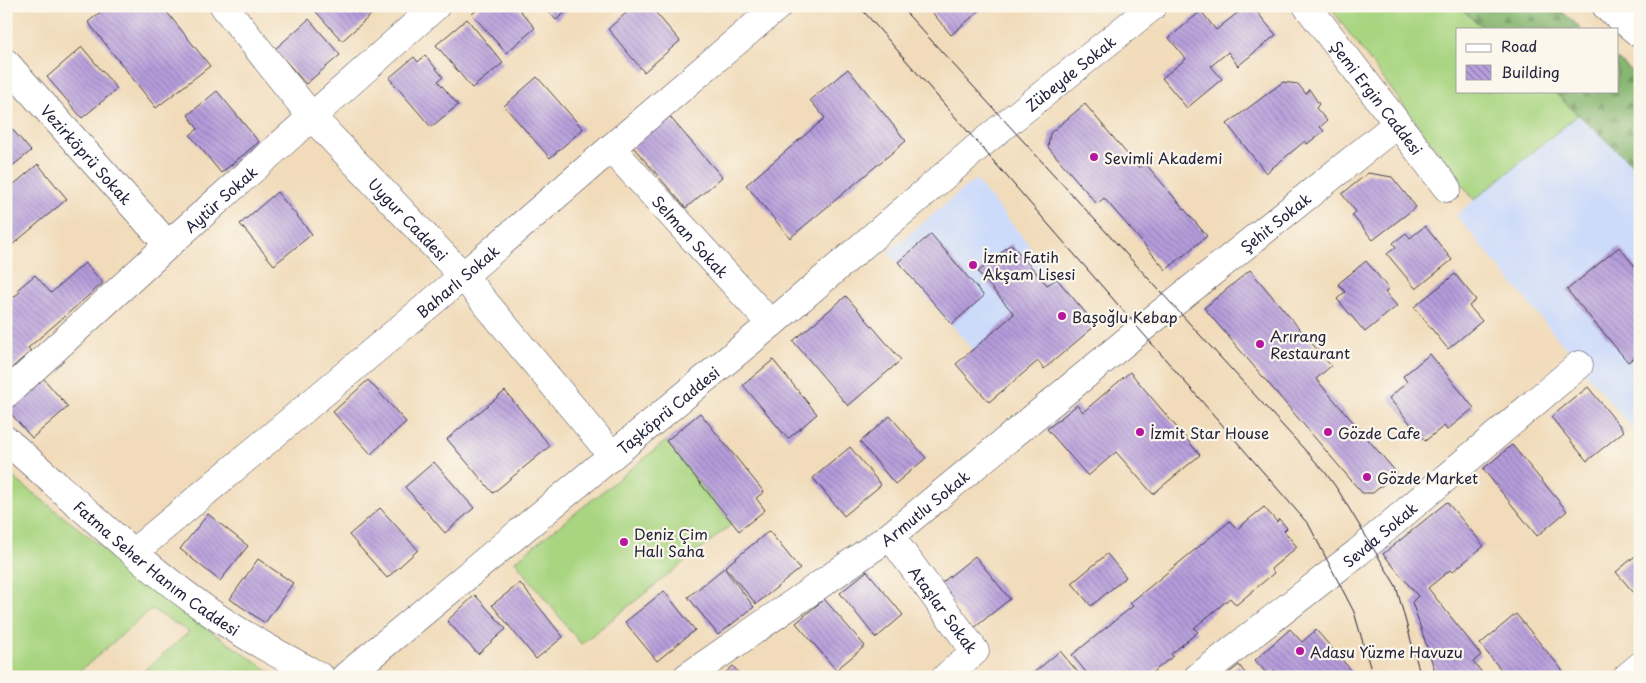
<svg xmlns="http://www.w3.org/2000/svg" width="1646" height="683" font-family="'Playpen Sans',sans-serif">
<defs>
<pattern id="forest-firs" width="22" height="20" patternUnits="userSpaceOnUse" patternTransform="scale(1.25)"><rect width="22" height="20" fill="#86b66f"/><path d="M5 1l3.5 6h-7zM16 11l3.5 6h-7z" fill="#6d945c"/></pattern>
<pattern id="building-back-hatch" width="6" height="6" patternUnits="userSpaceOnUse" patternTransform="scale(1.25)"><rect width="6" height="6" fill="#b59cdb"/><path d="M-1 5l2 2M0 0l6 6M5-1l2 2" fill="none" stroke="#937fb3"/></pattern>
</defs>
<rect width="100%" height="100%" fill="#fbf7ec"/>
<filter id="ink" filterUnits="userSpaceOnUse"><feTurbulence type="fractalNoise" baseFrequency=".02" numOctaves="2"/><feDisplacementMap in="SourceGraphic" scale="10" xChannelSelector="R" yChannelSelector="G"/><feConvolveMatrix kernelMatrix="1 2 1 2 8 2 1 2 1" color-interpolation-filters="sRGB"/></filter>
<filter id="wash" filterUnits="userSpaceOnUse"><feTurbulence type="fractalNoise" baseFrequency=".0096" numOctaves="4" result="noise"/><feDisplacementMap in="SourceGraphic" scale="20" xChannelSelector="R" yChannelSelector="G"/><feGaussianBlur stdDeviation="1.12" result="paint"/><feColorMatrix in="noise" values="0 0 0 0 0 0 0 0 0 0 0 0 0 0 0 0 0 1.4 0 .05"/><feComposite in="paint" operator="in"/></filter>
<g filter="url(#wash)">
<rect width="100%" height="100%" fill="#f1dbba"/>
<path fill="#cddbfa" d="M 1578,115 L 1640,172 L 1640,438 L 1456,215 Z
M 975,179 L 1057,279 L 973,350 L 888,252 Z"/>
<path fill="#a9d581" stroke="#667c5e" d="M 1329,6 L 1458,6 L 1485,29 L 1457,29 L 1457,91 L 1553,91 L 1578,115 L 1474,200 Z
M 666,441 L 732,524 L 581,644 L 515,561 Z
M 6,472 L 209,630 L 278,677 L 137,677 L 189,632 L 152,609 L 73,677 L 6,677 Z"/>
<path fill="url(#forest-firs)" stroke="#546c55" d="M 1458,6 L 1555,6 L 1582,29 L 1485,29 Z
M 1617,59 L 1640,78 L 1640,172 L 1553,91 L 1617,91 Z"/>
<g id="blocks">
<path fill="url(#building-back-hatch)" d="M 108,6 L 162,6 L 210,66 L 156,108 L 88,22 Z
M 311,6 L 381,6 L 342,41 Z
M 481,6 L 516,6 L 535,28 L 506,53 L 472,14 Z
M 544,6 L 573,6 L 556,20 Z
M 634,6 L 650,6 L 680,41 L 644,72 L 608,29 Z
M 927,6 L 985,6 L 951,35 Z
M 1246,6 L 1252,6 L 1276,35 L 1238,66 L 1228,52 L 1211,66 L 1222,79 L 1187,108 L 1162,78 L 1186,59 L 1169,38 L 1201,11 L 1216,30 Z
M 309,19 L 340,55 L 306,84 L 275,49 Z
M 467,19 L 503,63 L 472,88 L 436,45 Z
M 82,47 L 117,89 L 82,118 L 47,77 Z
M 425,55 L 443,77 L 438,81 L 458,105 L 431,127 L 389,78 L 414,57 L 418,62 Z
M 848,69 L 906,141 L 790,238 L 746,185 L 825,118 L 810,100 Z
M 537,77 L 583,129 L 550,158 L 504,106 Z
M 1283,82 L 1298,84 L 1306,94 L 1309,89 L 1319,104 L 1316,108 L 1327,121 L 1320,127 L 1324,131 L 1307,144 L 1305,141 L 1266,173 L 1227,124 Z
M 217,91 L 259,142 L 221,173 L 190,135 L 198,129 L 188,115 Z
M 1085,104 L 1139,168 L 1145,163 L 1207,236 L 1166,270 L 1104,198 L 1097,204 L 1048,147 L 1050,133 Z
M 669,116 L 722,177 L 686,208 L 633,147 Z
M 6,122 L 31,151 L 6,171 Z
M 38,164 L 67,199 L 6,250 L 6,191 Z
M 1368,173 L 1392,177 L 1416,207 L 1373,240 L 1352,215 L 1356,212 L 1342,194 Z
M 277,192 L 312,234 L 274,265 L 240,224 Z
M 1425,226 L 1452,260 L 1416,289 L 1387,254 L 1396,247 L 1393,243 L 1406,233 L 1410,238 Z
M 931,234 L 984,296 L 952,324 L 898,262 Z
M 1011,244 L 1047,285 L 1057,279 L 1096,325 L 1044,369 L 1038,361 L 989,402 L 956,364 L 1014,314 L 978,272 Z
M 1619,247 L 1640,272 L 1640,353 L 1628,362 L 1567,290 Z
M 1366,261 L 1389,289 L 1385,292 L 1397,306 L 1365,332 L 1337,299 L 1345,292 L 1338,284 Z
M 85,263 L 103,283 L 28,348 L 31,351 L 6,373 L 6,303 L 20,292 L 18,289 L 35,275 L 51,293 Z
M 1250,270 L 1331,366 L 1316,379 L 1397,473 L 1373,493 L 1362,493 L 1204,308 Z
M 1455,274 L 1476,300 L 1469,306 L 1482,321 L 1448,349 L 1414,307 Z
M 846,296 L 901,360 L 848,406 L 793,341 Z
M 1430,354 L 1474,408 L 1447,430 L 1444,426 L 1425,441 L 1389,398 L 1407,382 L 1403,376 Z
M 773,360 L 817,414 L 788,439 L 743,385 Z
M 1130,372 L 1200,455 L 1153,494 L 1116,452 L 1088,476 L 1047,429 L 1077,405 L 1083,412 Z
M 43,378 L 68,407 L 32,438 L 7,409 Z
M 368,380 L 406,422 L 371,454 L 333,412 Z
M 1588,387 L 1624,431 L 1587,461 L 1551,417 Z
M 505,391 L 550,446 L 493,493 L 447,439 Z
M 700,413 L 764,492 L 756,498 L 765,510 L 739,531 L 666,441 Z
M 890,416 L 926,458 L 895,484 L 860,442 Z
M 1512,445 L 1567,511 L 1537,536 L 1483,469 Z
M 850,447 L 881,485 L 844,516 L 813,478 Z
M 434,462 L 474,508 L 445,533 L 405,487 Z
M 1447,502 L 1484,546 L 1452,572 L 1450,570 L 1428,588 L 1481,655 L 1473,662 L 1486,677 L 1437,677 L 1412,602 L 1418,596 L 1383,554 Z
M 1264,507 L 1277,522 L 1279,519 L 1287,528 L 1284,531 L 1297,547 L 1271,569 L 1274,573 L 1236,605 L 1230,598 L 1194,628 L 1198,632 L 1171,654 L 1173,656 L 1147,677 L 1090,677 L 1072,655 L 1133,606 L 1130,603 L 1230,521 L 1237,529 Z
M 380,508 L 418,550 L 387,578 L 349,535 Z
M 208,514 L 248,546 L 220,581 L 180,549 Z
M 769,531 L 800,569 L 756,604 L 725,567 Z
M 1640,552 L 1640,600 L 1616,572 Z
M 1107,554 L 1126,577 L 1091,606 L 1072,583 Z
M 975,556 L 1010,599 L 974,628 L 939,585 Z
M 258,559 L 293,583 L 265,623 L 230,599 Z
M 724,568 L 754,607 L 718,635 L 688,597 Z
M 867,571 L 903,615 L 876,638 L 840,593 Z
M 520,583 L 563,637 L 536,659 L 492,605 Z
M 664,591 L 695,630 L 657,661 L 625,622 Z
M 475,595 L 506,629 L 478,654 L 447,621 Z
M 824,599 L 865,646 L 836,670 L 796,623 Z
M 1516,614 L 1568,677 L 1507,677 L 1480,644 Z
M 1290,629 L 1302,642 L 1316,630 L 1357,677 L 1280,677 L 1274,670 L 1268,675 L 1255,660 Z
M 1060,651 L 1082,677 L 1029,677 L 1031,675 Z
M 1239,665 L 1248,677 L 1224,677 Z
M 733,666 L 742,677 L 721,677 Z"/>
</g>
</g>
<g filter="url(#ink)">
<use href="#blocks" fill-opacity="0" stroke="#413e4e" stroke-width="1"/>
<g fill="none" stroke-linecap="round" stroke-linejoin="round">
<defs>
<g id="street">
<path id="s1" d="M 224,6 L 311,116 L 463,276 L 612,455"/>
<path id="s2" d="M 1307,6 L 1447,188"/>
<path id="s3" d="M 6,63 L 168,245"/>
<path id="s4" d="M 611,148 L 771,324"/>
<path id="s5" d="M 6,394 L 168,245 L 436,6"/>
<path id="s6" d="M 890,536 L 975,651 L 946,677"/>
<path id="s7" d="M 134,552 L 463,276 L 611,148 L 778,6"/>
<path id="s8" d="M 345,677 L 771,324 L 986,140 L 1153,6"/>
<path id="s9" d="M 687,677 L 890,536 L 1140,330 L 1397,124"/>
<path id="s10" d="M 1198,677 L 1357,553 L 1579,365"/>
<path d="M 1627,677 L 1640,666"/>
</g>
<g id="secondary">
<path id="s11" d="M 6,440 C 68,494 130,554 197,603 C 236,632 278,654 321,677"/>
</g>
<path id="highway" d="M 1606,6 L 1640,34"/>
</defs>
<use href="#street" stroke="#413e4e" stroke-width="29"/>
<use href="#secondary" stroke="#413e4e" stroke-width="29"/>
<use href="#highway" stroke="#413e4e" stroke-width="29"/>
<use href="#street" stroke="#fff" stroke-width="28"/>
<use href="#secondary" stroke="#fff" stroke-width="28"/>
<use href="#highway" stroke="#fff" stroke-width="28"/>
<path stroke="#22223b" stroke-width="1" d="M 859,6 L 1309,525 L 1354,612 L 1373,677
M 900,6 L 1325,472 L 1338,490 L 1396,586 L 1421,677"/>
</g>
</g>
<g fill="#b5179e" stroke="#fbf7ec" stroke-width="2">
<circle cx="1094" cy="157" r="5"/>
<circle cx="973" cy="265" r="5"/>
<circle cx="1062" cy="316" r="5"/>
<circle cx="1260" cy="344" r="5"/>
<circle cx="1140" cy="432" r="5"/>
<circle cx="1328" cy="432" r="5"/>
<circle cx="1367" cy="477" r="5"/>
<circle cx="624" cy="542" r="5"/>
<circle cx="1300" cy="651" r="5"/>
</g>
<g text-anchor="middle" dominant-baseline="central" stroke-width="4.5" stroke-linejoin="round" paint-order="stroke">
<g font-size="15" fill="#22223b" stroke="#fbf7ec">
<text stroke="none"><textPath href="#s8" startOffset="944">Zübeyde Sokak</textPath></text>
<text stroke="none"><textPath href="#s2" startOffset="115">Şemi Ergin Caddesi</textPath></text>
<text stroke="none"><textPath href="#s3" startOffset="122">Vezirköprü Sokak</textPath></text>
<text stroke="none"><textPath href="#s5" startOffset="290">Aytür Sokak</textPath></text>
<text stroke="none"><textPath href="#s1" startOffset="282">Uygur Caddesi</textPath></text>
<text stroke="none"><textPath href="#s9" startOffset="744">Şehit Sokak</textPath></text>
<text stroke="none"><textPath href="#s4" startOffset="119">Selman Sokak</textPath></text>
<text stroke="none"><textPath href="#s7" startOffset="422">Baharlı Sokak</textPath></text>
<text stroke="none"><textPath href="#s8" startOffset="419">Taşköprü Caddesi</textPath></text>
<text stroke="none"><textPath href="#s9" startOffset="292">Armutlu Sokak</textPath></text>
<text stroke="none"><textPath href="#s10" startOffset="231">Sevda Sokak</textPath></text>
<text stroke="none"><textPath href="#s11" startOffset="198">Fatma Seher Hanım Caddesi</textPath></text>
<text stroke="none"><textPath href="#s6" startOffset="91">Ataşlar Sokak</textPath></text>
</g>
<g font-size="15" fill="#22223b" stroke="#fbf7ec" text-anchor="start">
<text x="1104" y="157">Sevimli Akademi</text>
<text x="983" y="256">İzmit Fatih<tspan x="983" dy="17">Akşam Lisesi</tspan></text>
<text x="1072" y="316">Başoğlu Kebap</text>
<text x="1270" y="335">Arırang<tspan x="1270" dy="17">Restaurant</tspan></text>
<text x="1150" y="432">İzmit Star House</text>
<text x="1338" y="432">Gözde Cafe</text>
<text x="1377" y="477">Gözde Market</text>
<text x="634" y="533">Deniz Çim<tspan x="634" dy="17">Halı Saha</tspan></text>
<text x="1310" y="651">Adasu Yüzme Havuzu</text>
</g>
</g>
<rect width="1646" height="683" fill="none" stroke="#fbf7ec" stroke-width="25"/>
<rect x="1456" y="28" width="162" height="65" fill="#fbf7ec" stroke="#a4a2a5"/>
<rect x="1466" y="44" width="25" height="8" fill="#ffffff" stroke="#a4a2a5"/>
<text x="1501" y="52" font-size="15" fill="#22223b">Road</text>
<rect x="1466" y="65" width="25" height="15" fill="url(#building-back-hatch)" stroke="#a4a2a5"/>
<text x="1501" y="78" font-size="15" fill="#22223b">Building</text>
</svg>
